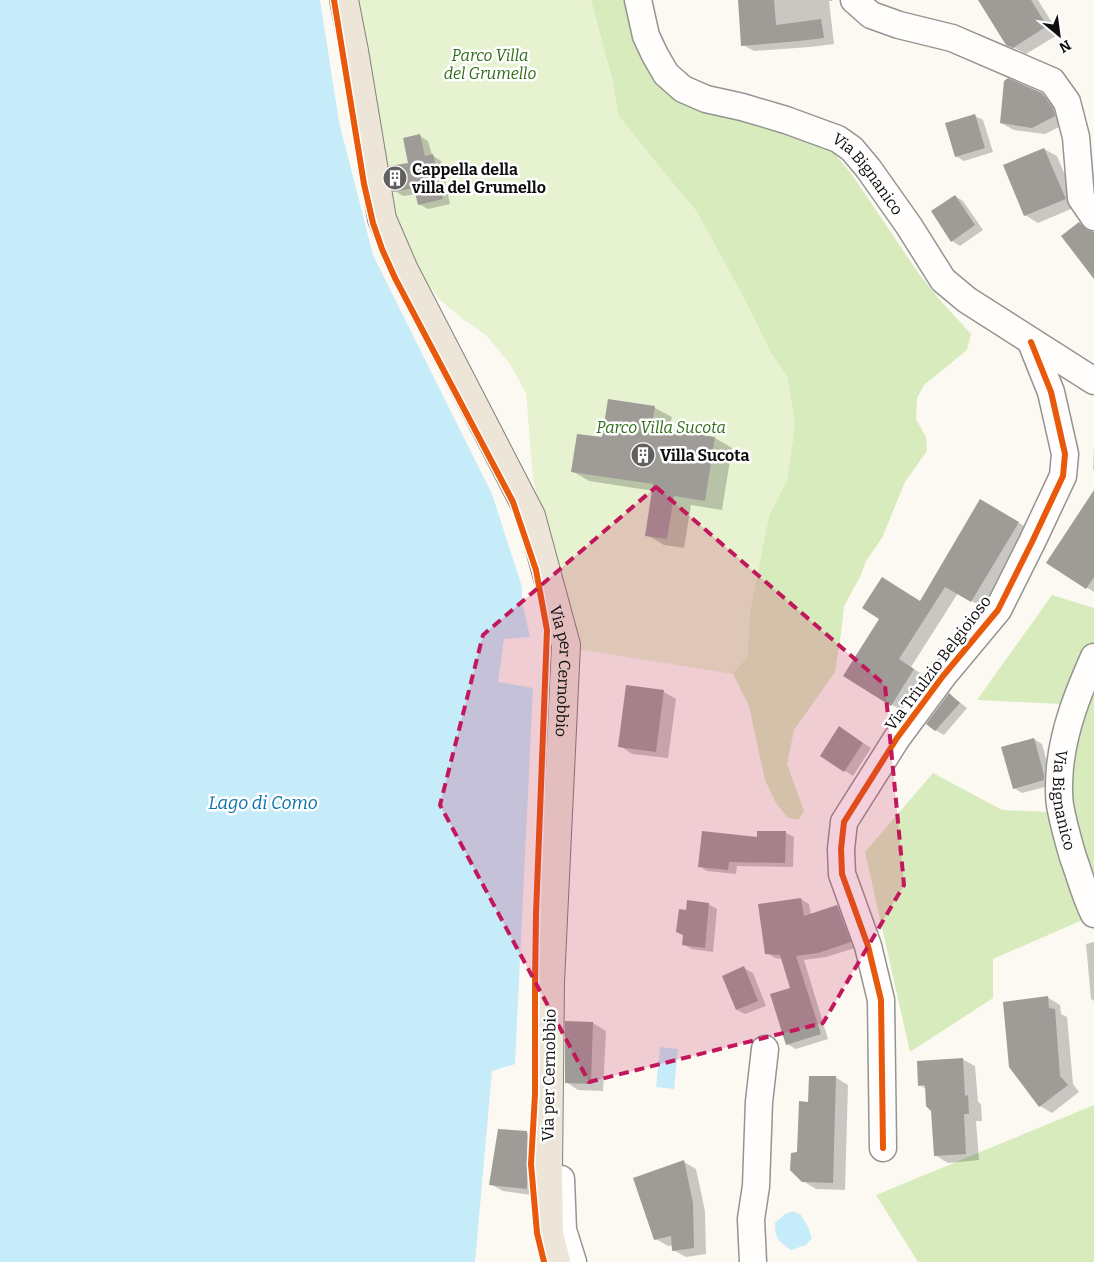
<svg xmlns="http://www.w3.org/2000/svg" width="1094" height="1262" font-family="Bitter,serif">
<rect width="100%" height="100%" fill="#fcf9f2"/>
<path fill="#e7f3d0" d="M 357,0 L 591,0 L 613,83 L 618,115 L 658,165 L 697,212 L 746,302 L 771,353 L 787,376 L 795,424 L 787,482 L 769,517 L 750,611 L 747,657 L 733,674 L 577,649 L 533,479 L 526,393 L 510,364 L 487,336 L 463,319 L 440,300 L 412,263 L 394,219 Z"/>
<path fill="#d8ebbd" d="M 591,0 L 626,0 L 625,5 L 638,38 L 706,109 L 779,132 L 832,150 L 853,176 L 919,274 L 940,300 L 971,334 L 967,350 L 924,385 L 917,398 L 916,419 L 926,437 L 927,451 L 905,482 L 882,538 L 866,561 L 860,577 L 844,606 L 841,634 L 835,672 L 794,730 L 787,764 L 804,811 L 798,820 L 787,817 L 776,803 L 765,780 L 749,706 L 733,674 L 747,657 L 750,611 L 769,516 L 787,481 L 795,424 L 787,376 L 771,353 L 746,302 L 697,212 L 658,165 L 618,115 L 613,83 Z
M 1052,595 L 1094,608 L 1094,915 L 993,959 L 993,998 L 910,1052 L 865,852 L 933,773 L 1002,810 L 1075,813 L 1061,704 L 977,700 Z
M 1094,1105 L 1094,1262 L 918,1262 L 876,1195 Z"/>
<path fill="#c6ebf9" d="M 0,0 L 320,0 L 339,122 L 373,255 L 492,494 L 522,587 L 522,602 L 530,637 L 504,639 L 498,682 L 533,688 L 515,1064 L 492,1071 L 475,1262 L 0,1262 Z
M 660,1047 L 678,1049 L 674,1089 L 656,1087 Z
M 793,1211 L 801,1215 L 808,1227 L 812,1238 L 806,1245 L 791,1250 C 779,1241 775,1240 775,1223 L 785,1214 Z"/>
<path fill="#0003" d="M 739,0 L 832,0 L 832,1 L 829,1 L 834,44 L 810,47 L 754,51 L 743,45 Z
M 979,0 L 1038,0 L 1059,34 L 1026,54 L 1007,44 Z
M 1042,94 L 1055,102 L 1067,123 L 1045,134 L 1014,130 L 1001,123 Z
M 975,116 L 983,120 L 993,152 L 964,161 L 956,156 Z
M 420,136 L 428,141 L 432,155 L 441,161 L 450,204 L 428,209 L 419,204 L 417,194 L 403,196 L 395,191 L 410,164 Z
M 1044,149 L 1057,156 L 1078,206 L 1038,223 L 1025,215 Z
M 955,196 L 963,201 L 983,230 L 960,246 L 952,241 Z
M 609,400 L 655,408 L 672,417 L 669,431 L 715,438 L 732,448 L 722,510 L 691,505 L 684,548 L 664,545 L 647,535 L 654,491 L 589,481 L 572,471 L 603,439 Z
M 1094,446 L 1094,470 L 1093,469 Z
M 1094,496 L 1094,592 L 1047,562 Z
M 981,501 L 1031,530 L 984,608 L 958,593 L 911,667 L 926,677 L 904,712 L 845,676 L 920,602 Z
M 664,692 L 676,699 L 668,758 L 632,754 L 620,746 Z
M 949,695 L 957,700 L 967,708 L 944,735 L 935,730 Z
M 848,733 L 871,748 L 853,776 L 821,755 Z
M 1034,739 L 1042,744 L 1052,780 L 1052,785 L 1022,793 L 1014,788 Z
M 786,833 L 794,837 L 793,867 L 737,866 L 736,874 L 707,871 L 699,866 L 758,838 Z
M 801,899 L 809,904 L 811,915 L 837,906 L 845,911 L 858,947 L 826,957 L 804,960 L 828,1039 L 796,1049 L 787,1044 L 792,989 L 782,959 L 775,958 L 767,953 Z
M 708,904 L 717,909 L 713,952 L 692,949 L 684,945 L 688,912 Z
M 1094,942 L 1094,1001 L 1091,999 L 1086,944 Z
M 744,968 L 753,973 L 766,1006 L 745,1014 L 737,1010 Z
M 1047,997 L 1060,1005 L 1061,1014 L 1067,1017 L 1073,1084 L 1079,1092 L 1052,1113 L 1040,1106 Z
M 566,1022 L 593,1023 L 606,1031 L 603,1091 L 578,1090 L 566,1082 Z
M 962,1059 L 975,1066 L 978,1102 L 981,1104 L 982,1121 L 976,1121 L 979,1160 L 948,1163 L 935,1155 L 932,1110 L 926,1089 L 920,1085 Z
M 835,1077 L 848,1085 L 845,1190 L 816,1189 L 803,1181 L 798,1153 L 809,1103 Z
M 526,1132 L 539,1139 L 539,1196 L 503,1191 L 490,1184 Z
M 684,1162 L 696,1169 L 705,1211 L 706,1254 L 686,1257 L 673,1250 L 673,1245 L 668,1246 L 656,1239 Z"/>
<path fill="#9f9c98" d="M 738,0 L 774,0 L 776,25 L 821,19 L 824,38 L 799,41 L 741,46 Z
M 978,0 L 1031,0 L 1047,26 L 1013,48 L 1006,45 Z
M 1008,78 L 1042,93 L 1053,108 L 1055,116 L 1032,128 L 1000,123 L 1004,81 Z
M 975,114 L 985,148 L 955,157 L 945,123 Z
M 420,134 L 425,156 L 433,154 L 443,199 L 418,205 L 414,188 L 393,192 L 389,166 L 408,163 L 403,138 Z
M 1044,148 L 1066,199 L 1024,216 L 1003,165 Z
M 955,195 L 975,225 L 951,242 L 931,211 Z
M 1079,222 L 1087,230 L 1094,232 L 1094,279 L 1061,236 Z
M 608,399 L 655,406 L 652,427 L 715,437 L 705,501 L 674,496 L 667,539 L 645,536 L 653,484 L 571,472 L 577,434 L 602,437 Z
M 1094,490 L 1094,577 L 1086,589 L 1046,563 Z
M 980,499 L 1019,522 L 971,602 L 945,587 L 899,659 L 914,669 L 891,706 L 843,676 L 879,619 L 862,608 L 882,577 L 920,601 Z
M 626,685 L 664,690 L 656,752 L 618,747 Z
M 949,693 L 960,703 L 935,731 L 926,724 Z
M 839,726 L 863,743 L 844,772 L 820,756 Z
M 1034,738 L 1044,775 L 1044,780 L 1013,789 L 1001,747 Z
M 702,831 L 757,837 L 757,831 L 786,831 L 785,863 L 729,862 L 728,870 L 698,867 Z
M 801,898 L 804,916 L 837,905 L 851,942 L 818,953 L 796,956 L 821,1034 L 786,1045 L 770,994 L 790,988 L 780,955 L 765,954 L 758,904 Z
M 687,900 L 709,903 L 705,948 L 682,945 L 683,935 L 676,932 L 679,909 L 686,910 Z
M 744,966 L 758,1001 L 736,1010 L 722,976 Z
M 1048,996 L 1049,1008 L 1055,1009 L 1060,1076 L 1068,1085 L 1039,1107 L 1009,1067 L 1003,1002 Z
M 565,1021 L 593,1022 L 591,1084 L 565,1083 Z
M 963,1058 L 965,1096 L 968,1095 L 969,1114 L 964,1114 L 966,1154 L 934,1156 L 931,1111 L 926,1106 L 925,1085 L 918,1086 L 917,1061 Z
M 809,1076 L 836,1076 L 833,1183 L 802,1182 L 790,1170 L 791,1153 L 797,1152 L 799,1101 L 808,1102 Z
M 498,1129 L 527,1131 L 527,1189 L 489,1185 Z
M 684,1160 L 693,1203 L 694,1248 L 672,1251 L 671,1236 L 654,1240 L 633,1178 Z"/>
<g fill="none" stroke-linecap="round" stroke-linejoin="round">
<defs>
<g id="minor">
<path id="s1" d="M 638,0 L 646,36 L 655,55 L 666,74 L 683,89 L 706,99 L 742,107 L 786,120 L 838,139 L 852,149 L 868,168 L 909,226 L 943,280 L 967,300 L 1094,381"/>
<path d="M 854,0 L 871,15 L 899,25 L 952,38 L 1052,81 L 1067,102 L 1076,137 L 1081,198 L 1094,217"/>
<path id="s2" d="M 1094,657 C 1078,693 1064,728 1060,767 C 1059,779 1058,792 1060,805 C 1063,822 1068,840 1073,857 C 1080,876 1085,896 1094,914"/>
<path d="M 883,1148 L 881,1000 L 868,946 L 842,874 L 841,849 L 844,822 L 897,738 L 943,676 L 998,610 L 1032,542 L 1063,476 L 1065,454 L 1051,392 L 1031,342"/>
<path d="M 561,1179 L 563,1230 L 573,1262"/>
<path d="M 753,1262 L 751,1219 L 756,1186 L 759,1102 L 765,1049"/>
</g>
<g id="major">
<path id="s3" d="M 344,0 L 354,51 L 382,219 L 404,270 L 531,516 L 566,645 L 550,982 L 548,1170 L 549,1233 L 556,1262"/>
</g>
</defs>
<use href="#minor" stroke="#959491" stroke-width="29"/>
<use href="#major" stroke="#82817e" stroke-width="30"/>
<use href="#minor" stroke="#fffefd" stroke-width="26"/>
<use href="#major" stroke="#ede6d8" stroke-width="28"/>
<defs>
<path id="cycleway" d="M 334,0 L 364,184 L 373,223 L 382,249 L 395,278 L 513,502 L 536,570 L 547,630 L 536,914 L 535,983 L 535,1094 L 531,1164 L 537,1233 L 544,1262
M 883,1148 L 881,1000 L 868,946 L 842,874 L 841,849 L 844,822 L 897,738 L 943,676 L 998,610 L 1032,542 L 1063,476 L 1065,454 L 1051,392 L 1031,342"/>
</defs>
<use href="#cycleway" stroke="#fff" stroke-width="9"/>
<use href="#cycleway" stroke="#e8590c" stroke-width="6"/>
</g>
<path fill="#c2185b" fill-opacity="0.2" stroke="#c2185b" stroke-width="4" stroke-dasharray="10 6" stroke-linejoin="round" d="M 656,487 L 885,685 L 904,885 L 823,1023 L 589,1082 L 440,805 L 483,635 Z"/>
<defs>
<symbol id="building-disc" viewBox="-11 -11 22 22"><circle r="9.5" fill="#61605e" stroke="#fff"/><path d="M-4-6H4V6H1V3H-1V6H-4ZM-2.5-4.3h1.7v1.8h-1.7ZM.8-4.3h1.7v1.8H.8ZM-2.5-1h1.7V.8h-1.7ZM.8-1h1.7V.8H.8Z" fill="#fff"/></symbol>
</defs>
<g fill-rule="evenodd">
<use href="#building-disc" x="381" y="164" width="28" height="28"/>
<use href="#building-disc" x="629" y="441" width="28" height="28"/>
</g>
<g text-anchor="middle" dominant-baseline="central" stroke-width="5" stroke-linejoin="round" paint-order="stroke">
<g font-size="16" font-style="italic" fill="#306d18" stroke="#fff">
<text x="490" y="55">Parco Villa<tspan x="490" dy="18">del Grumello</tspan></text>
<text x="661" y="427">Parco Villa Sucota</text>
</g>
<g font-size="16" font-weight="bold" fill="#0e0e0e" stroke="#fff" text-anchor="start">
<text x="412" y="169">Cappella della<tspan x="412" dy="18">villa del Grumello</tspan></text>
<text x="660" y="455">Villa Sucota</text>
</g>
<g font-size="16" fill="#0e0e0e" stroke="#fff">
<text stroke="none"><textPath href="#s1" startOffset="312">Via Bignanico</textPath></text>
<text transform="translate(938 663) rotate(-53)">Via Triulzio Belgioioso</text>
<text stroke="none"><textPath href="#s3" startOffset="714">Via per Cernobbio</textPath></text>
<text stroke="none"><textPath href="#s2" startOffset="149">Via Bignanico</textPath></text>
<text transform="translate(549 1075) rotate(-89)">Via per Cernobbio</text>
</g>
<g font-size="18" font-style="italic" fill="#0b72ad" stroke="#fff">
<text x="263" y="803">Lago di Como</text>
</g>
</g>
<g transform="translate(1059 35) rotate(151)" stroke="#ffffff" stroke-width="4" paint-order="stroke">
<path d="M0-4L9 19L0 12L-9 19Z" fill="#0e0e0e"/>
<text y="-8" font-size="14" font-weight="bold" text-anchor="middle" fill="#0e0e0e">N</text>
</g>
</svg>
